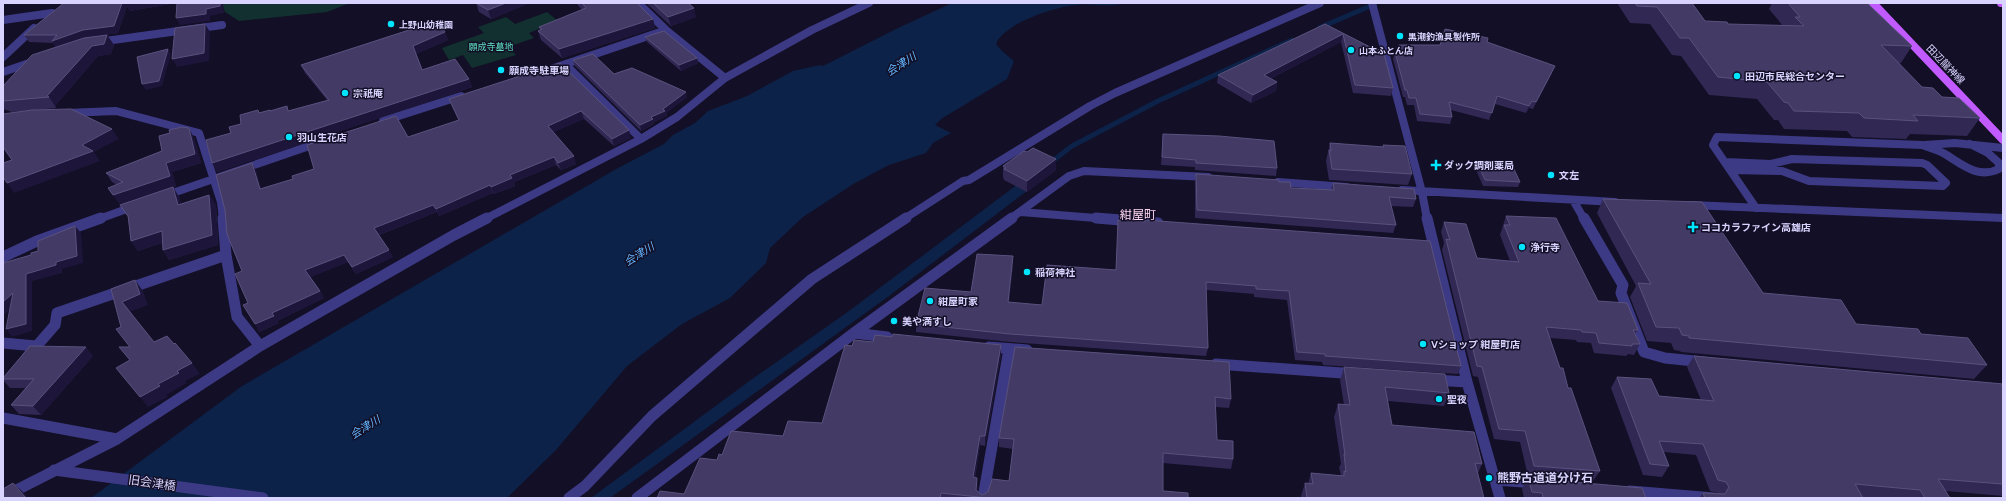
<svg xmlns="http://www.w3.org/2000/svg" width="2006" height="501" font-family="'Public Sans','Noto Sans JP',sans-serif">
<rect width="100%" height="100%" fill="#130f26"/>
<path fill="#12302f" d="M 222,3 L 350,3 L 327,12 L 239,21 L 225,12 Z
M 547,12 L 558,21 L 529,33 L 534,38 L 508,47 L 516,55 L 472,68 L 463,55 L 449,60 L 442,48 L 484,33 L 478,27 L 506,17 L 515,24 Z"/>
<path fill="#0c2248" d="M 952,3 L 1126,3 C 1110,8 1093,3 1077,5 C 1056,6 1003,24 996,44 L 1002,51 L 1014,61 L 1007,79 L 941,119 L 935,125 L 951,133 L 933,143 L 926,153 L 889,165 L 855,183 L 803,217 L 770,248 L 766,263 L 730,298 L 682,324 L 627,366 L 556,450 L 507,498 L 91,498 L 242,386 L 618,168 L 664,144 L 673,135 L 695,123 L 708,111 L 747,96 L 793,71 L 820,65 L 823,66 L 896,29 Z
M 1018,184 L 1027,191 L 889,296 L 610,498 L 591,498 L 748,382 L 849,311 Z"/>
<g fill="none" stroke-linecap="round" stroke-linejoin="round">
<path stroke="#0c2248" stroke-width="5" d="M 1319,28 L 1375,4
M 1050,163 L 1072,146 L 1158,101 L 1292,40"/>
<path stroke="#3d3a85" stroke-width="8" d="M 638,3 L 666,30 L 725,78
M 1372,3 L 1422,192 L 1427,219
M 3,20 L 52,13
M 98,42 L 222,25
M 3,57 L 34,28
M 566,65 L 641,139
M 551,69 L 666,30
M 3,72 L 35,61
M 66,113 L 116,111 L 199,133 L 221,202 L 223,219
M 383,121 L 461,96
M 1925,145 L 1955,143 L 2003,148
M 1726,162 L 1771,164 L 1792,159 L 1922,163 L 1927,165 L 1946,183 L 1943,186 L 1809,181 L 1782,171 L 1731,170
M 1278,182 L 1346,187
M 1402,190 L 1615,202
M 164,196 L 321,142
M 1573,200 L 1584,219
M 1691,205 L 2003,218
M 1756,208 L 1713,145 L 1717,137 L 1922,145 C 1930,148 1938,150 1945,154 C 1963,165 1978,179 1999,169 L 1999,163 L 1988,153 L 1970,144
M 1021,212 L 1108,219
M 99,219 L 135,206
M 485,219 L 641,139 L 677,117 L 725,78 L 812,30 L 869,3
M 904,219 L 963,181 L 969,180 L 1090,106 L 1115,93 L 1320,3
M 1010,219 L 1069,176 L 1084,171 L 1208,177"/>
<path stroke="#3d3a85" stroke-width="11" d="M 223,218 L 226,255 L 237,317 L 260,346
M 1096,218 L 1158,223
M 1427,218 L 1467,382 L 1500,498
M 1584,218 L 1623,285 L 1621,293 L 1644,352 L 1665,358 L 1704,362
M 3,257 L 37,241 L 101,218
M 854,333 L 887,337
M 3,343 L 36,346
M 989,347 L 1027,350
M 28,356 L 55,325 L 57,313 L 226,255
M 1216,364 L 1356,374
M 1434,380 L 1467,382
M 3,418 L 117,439
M 54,470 L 263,498
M 1495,480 L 1539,483
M 1630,491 L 1714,498
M 3,497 L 117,439 L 260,346 L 454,235 L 487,218
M 569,498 L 585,486 L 652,416 L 812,279 L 906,218
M 637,498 L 854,333 L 1012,218
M 983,498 L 1009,349"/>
<path stroke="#c25bff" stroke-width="8" d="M 1873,3 L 2003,140
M 2001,3 L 2003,3"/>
</g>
<path fill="#312854" d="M 64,3 L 176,3 L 130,11 L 127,6 L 118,33 L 85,38 L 107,35 L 114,45 L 111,54 L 98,56 L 55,106 L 56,108 L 12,112 L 3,109 L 3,86 L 56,48 L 53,43 L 29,42 L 24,35 Z
M 476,3 L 530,3 L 491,19 L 479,12 Z
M 576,3 L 637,3 L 653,19 L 655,28 L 562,58 L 541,40 L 538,31 L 540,30 L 539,27 L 582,10 Z
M 646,3 L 690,3 L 696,17 L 671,26 Z
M 1617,3 L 1692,3 L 1705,21 L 1728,24 L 1783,26 L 1769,9 L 1772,3 L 1867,3 L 1912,46 L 1901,63 L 1899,63 L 1922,87 L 1980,118 L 1967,136 L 1910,134 L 1906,139 L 1852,137 L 1847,131 L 1784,129 L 1778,120 L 1774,120 L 1757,99 L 1709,95 L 1681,56 L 1672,55 L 1650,24 L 1630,23 Z
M 440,20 L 448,40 L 416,54 L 423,70 L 469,79 L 472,87 L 217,172 L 231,133 L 241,124 L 260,112 L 271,111 L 289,111 L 327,100 L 305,73 L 301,65 Z
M 1325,24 L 1374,49 L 1393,88 L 1391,96 L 1353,93 L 1341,42 L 1270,79 L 1277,82 L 1276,91 L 1251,103 L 1217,83 L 1218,75 Z
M 645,37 L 697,58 L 698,63 L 681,71 L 647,42 Z
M 1487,42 L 1552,73 L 1533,109 L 1529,108 L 1526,113 L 1495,104 L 1489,120 L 1451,110 L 1452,117 L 1450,124 L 1417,121 L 1414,105 L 1407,105 L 1405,97 L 1403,97 L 1393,59 L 1395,52 L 1397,52 L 1399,45 L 1440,45 Z
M 573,60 L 614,74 L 687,97 L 666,113 L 667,116 L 654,122 L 654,124 L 641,131 L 575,66 Z
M 560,63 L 631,138 L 614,146 L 584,119 L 553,132 L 576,164 L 561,170 L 556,165 L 514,182 L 515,186 L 494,194 L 493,193 L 439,216 L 437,212 L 379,235 L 393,257 L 356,274 L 348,262 L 310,277 L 320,291 L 324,298 L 277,321 L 279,323 L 259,332 L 248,303 L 242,271 L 256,171 L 261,189 L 293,179 L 314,169 L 459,121 L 449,99 Z
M 1163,134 L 1277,168 L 1276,176 L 1195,170 L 1195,167 L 1161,165 Z
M 194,138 L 201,163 L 172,172 L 176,186 L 155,193 L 173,187 L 179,197 L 181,204 L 209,195 L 216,205 L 218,245 L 169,260 L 163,250 L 162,243 L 138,251 L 131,241 L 128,218 L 117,185 L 112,182 L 106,173 Z
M 1330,143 L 1383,147 L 1383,145 L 1412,174 L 1408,185 L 1329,180 L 1326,161 Z
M 1027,152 L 1056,159 L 1056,170 L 1027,192 L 1004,180 L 1003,177 L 1003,166 Z
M 1478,164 L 1520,182 L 1518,187 L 1483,186 L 1476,170 Z
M 1196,174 L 1279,182 L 1291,188 L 1331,190 L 1333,183 L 1416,199 L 1413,207 L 1391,206 L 1396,225 L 1393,233 L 1195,218 L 1195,182 Z
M 1603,199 L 1763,293 L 1856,324 L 1921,334 L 1987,365 L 1974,379 L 1681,352 L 1680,351 L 1674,350 L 1671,343 L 1647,341 L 1630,297 L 1636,286 L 1597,213 Z
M 1506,216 L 1598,301 L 1638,330 L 1635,334 L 1640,344 L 1634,355 L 1628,354 L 1626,356 L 1594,353 L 1591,343 L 1577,342 L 1576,340 L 1550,338 L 1560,368 L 1600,471 L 1593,481 L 1528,476 L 1520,442 L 1494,439 L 1478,377 L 1473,376 L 1442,250 L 1444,243 L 1441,232 L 1444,222 L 1477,258 L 1510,261 L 1500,235 Z
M 1118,220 L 1145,222 L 1461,366 L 1458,374 L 1323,365 L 1322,362 L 1295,360 L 1287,300 L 1254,297 L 1254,294 L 1206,290 L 1208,348 L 1206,356 L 1010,342 L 916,332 L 916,324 L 971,292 L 1013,264 L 1009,302 L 1042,305 L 1116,270 Z
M 892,337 L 1001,345 L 1001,355 L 985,446 L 980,445 L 975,478 L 977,478 L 977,491 L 982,495 L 988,492 L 1009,481 L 1013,449 L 999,447 L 999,438 L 1015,347 L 1231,399 L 1229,408 L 1216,407 L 1217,440 L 1233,459 L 1231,469 L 1163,463 L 1163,491 L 1188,498 L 657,498 L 684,494 L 722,455 L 822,423 L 852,346 L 873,342 Z
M 93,356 L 41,415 L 19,414 L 11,405 L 26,388 L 10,388 L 3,380 L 3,378 Z
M 1694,356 L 2003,384 L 2003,496 L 1946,491 L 1950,498 L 1878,498 L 1862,497 L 1863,498 L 1699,498 L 1703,493 L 1719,493 L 1718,493 L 1710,491 L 1696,455 L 1664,452 L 1669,466 L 1662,477 L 1643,475 L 1611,388 L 1617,377 L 1659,396 L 1701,400 L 1687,367 Z
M 1344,367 L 1449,393 L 1444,406 L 1388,401 L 1392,425 L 1482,464 L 1478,473 L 1484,498 L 1301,498 L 1301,496 L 1305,483 L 1308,484 L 1311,473 L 1341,476 L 1339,467 L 1341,464 L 1334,417 L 1338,404 L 1344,405 L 1340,380 Z
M 1528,478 L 1646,498 L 1524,498 L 1522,489 Z"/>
<path fill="#1d163a" d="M 122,3 L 176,3 L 130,11 L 127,6 L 118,33 L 87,38 L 56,48 L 52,41 Z
M 220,3 L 223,3 L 224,13 L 210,16 L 210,21 L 180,25 L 176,18 L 206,9 Z
M 506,3 L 530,3 L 491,19 L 488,10 Z
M 694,8 L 696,17 L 671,26 L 668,17 Z
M 653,19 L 655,28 L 562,58 L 559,49 Z
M 205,24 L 210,32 L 209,61 L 177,67 L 172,59 Z
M 445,32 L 448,40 L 416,54 L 413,46 Z
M 1343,34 L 1341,42 L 1262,83 L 1264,75 Z
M 107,35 L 114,45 L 111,54 L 98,56 L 55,106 L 49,97 L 47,96 L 92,46 Z
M 168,49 L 171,54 L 162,86 L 146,90 L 142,84 Z
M 697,58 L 698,63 L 681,71 L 679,65 Z
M 1555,66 L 1552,73 L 1533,109 L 1536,102 Z
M 469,79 L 472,87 L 217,172 L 212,163 Z
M 1277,82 L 1276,91 L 1251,103 L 1253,95 Z
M 686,92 L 687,97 L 666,113 L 667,116 L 654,122 L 654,124 L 641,131 L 640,125 Z
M 1532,101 L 1529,108 L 1526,113 L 1529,106 Z
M 581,111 L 584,119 L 550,134 L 548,126 Z
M 189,128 L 194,138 L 201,163 L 172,172 L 176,186 L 120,205 L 113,195 L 166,163 Z
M 112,129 L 119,139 L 94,152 L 100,161 L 14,193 L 7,183 Z
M 629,130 L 631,138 L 614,146 L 612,139 Z
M 574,156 L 576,164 L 561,170 L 558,163 Z
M 554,157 L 556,165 L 514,182 L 515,186 L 494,194 L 491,187 L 510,175 Z
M 1056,159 L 1056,170 L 1027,192 L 1027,181 Z
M 252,163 L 256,171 L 264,197 L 260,189 Z
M 490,185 L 493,193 L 439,216 L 436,209 Z
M 173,187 L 179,197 L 185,214 L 178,205 Z
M 209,195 L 216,205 L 218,245 L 169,260 L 163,250 Z
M 433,205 L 437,212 L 378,235 L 374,228 Z
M 75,226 L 81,233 L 83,263 L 62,269 L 62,273 L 32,281 L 32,331 L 12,337 L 6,329 L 26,274 L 56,262 Z
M 162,231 L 168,241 L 138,251 L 131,241 Z
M 389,250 L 393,257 L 356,274 L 352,267 Z
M 344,255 L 348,262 L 309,278 L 305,270 Z
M 1013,256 L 1013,264 L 1008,311 L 1008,302 Z
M 135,280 L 143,291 L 148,305 L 129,312 L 122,302 Z
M 320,291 L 324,298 L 277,321 L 272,313 Z
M 13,293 L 19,300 L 3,316 L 3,302 Z
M 274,316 L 279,323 L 259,332 L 255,324 Z
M 1001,345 L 1001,355 L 985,446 L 985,436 Z
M 86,347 L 93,356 L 41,415 L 33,406 Z
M 192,363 L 200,374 L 185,381 L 187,383 L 166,395 L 168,397 L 148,407 L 140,397 L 177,371 Z
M 980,436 L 980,445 L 973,487 L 973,477 Z
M 977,478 L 978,488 L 977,497 L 976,490 Z
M 13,483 L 25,494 L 28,498 L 23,498 Z"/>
<path fill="#433a66" stroke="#5a527e" d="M 64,3 L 122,3 L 114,26 L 83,30 L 52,41 L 57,35 L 24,35 Z
M 177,3 L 220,3 L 220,6 L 206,9 L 206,14 L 176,18 Z
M 476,3 L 506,3 L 488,10 Z
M 582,3 L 637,3 L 653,19 L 559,49 L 538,31 L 542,29 L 539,27 L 586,8 Z
M 653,3 L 688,3 L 694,8 L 668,17 Z
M 1635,3 L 1692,3 L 1705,21 L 1727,22 L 1728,24 L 1804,26 L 1795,17 L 1800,17 L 1788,3 L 1867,3 L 1912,46 L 1881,45 L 1922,87 L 1933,88 L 1942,97 L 1959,98 L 1980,118 L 1913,115 L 1918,121 L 1864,118 L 1859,113 L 1794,111 L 1788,103 L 1784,102 L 1767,82 L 1718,77 L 1689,38 L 1680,38 L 1657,7 L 1637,6 Z
M 440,20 L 445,32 L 413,46 L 422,70 L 455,59 L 469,79 L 212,163 L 206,140 L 231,133 L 229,127 L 241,124 L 240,115 L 258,110 L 259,113 L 270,110 L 270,111 L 287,106 L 288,111 L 329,100 L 301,65 Z
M 205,24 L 204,53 L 172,59 L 175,28 Z
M 1325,24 L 1374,49 L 1383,50 L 1393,88 L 1355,85 L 1343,34 L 1264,75 L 1277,82 L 1253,95 L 1218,75 Z
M 1445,29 L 1488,38 L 1487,42 L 1555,66 L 1536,102 L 1532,101 L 1529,106 L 1497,96 L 1492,113 L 1449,102 L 1452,117 L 1420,114 L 1416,98 L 1409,98 L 1407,90 L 1405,90 L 1395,52 L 1401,52 L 1399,45 L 1440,45 Z
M 664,31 L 697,58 L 679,65 L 645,37 Z
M 107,35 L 104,44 L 92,46 L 47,96 L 49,97 L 3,101 L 3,86 L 32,55 L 84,38 Z
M 168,49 L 159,81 L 142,84 L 137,57 Z
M 593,54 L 614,74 L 632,68 L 686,92 L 663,109 L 665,111 L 651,117 L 653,119 L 640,125 L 573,60 Z
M 560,63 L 629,130 L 612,139 L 581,111 L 548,126 L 574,156 L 558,163 L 554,157 L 510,175 L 512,178 L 491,187 L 490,185 L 436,209 L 433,205 L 374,228 L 389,250 L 352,267 L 344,255 L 305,270 L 320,291 L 272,313 L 274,316 L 255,324 L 243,305 L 248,303 L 235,274 L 242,271 L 227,234 L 225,210 L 216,175 L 252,163 L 260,189 L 293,179 L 292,176 L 314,169 L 307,145 L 396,116 L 408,137 L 459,120 L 449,99 Z
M 71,109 L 112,129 L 82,145 L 93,151 L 7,183 L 3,177 L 3,163 L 12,160 L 3,147 L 3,114 L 32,110 Z
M 182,127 L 189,128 L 195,154 L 166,163 L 170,176 L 113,195 L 108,188 L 123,182 L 106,173 L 162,151 L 159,136 L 170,133 L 169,130 Z
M 1163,134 L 1219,136 L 1274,141 L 1277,168 L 1196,163 L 1196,160 L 1162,157 Z
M 1330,143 L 1384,147 L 1383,145 L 1405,146 L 1412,174 L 1332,169 L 1329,150 L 1331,151 Z
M 1033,148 L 1056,159 L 1027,181 L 1004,169 L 1006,168 L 1003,166 L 1024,151 L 1027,152 Z
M 1478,164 L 1512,165 L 1520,182 L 1485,180 Z
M 1196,174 L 1279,180 L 1279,182 L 1290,182 L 1291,188 L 1334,190 L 1333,183 L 1414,189 L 1416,199 L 1389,197 L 1396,225 L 1197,210 Z
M 173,187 L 178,205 L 209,195 L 212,235 L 163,250 L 162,231 L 131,241 L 128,215 L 127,215 L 120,205 Z
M 1603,199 L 1702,202 L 1763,293 L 1841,300 L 1856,324 L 1918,329 L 1921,334 L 1968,338 L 1987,365 L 1689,338 L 1689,336 L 1682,335 L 1679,328 L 1656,327 L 1638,283 L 1651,284 Z
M 1506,216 L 1556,218 L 1598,301 L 1627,303 L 1638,330 L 1633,330 L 1640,344 L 1632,344 L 1632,346 L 1599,343 L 1596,333 L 1582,332 L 1581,330 L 1546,327 L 1560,368 L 1563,368 L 1568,388 L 1571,388 L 1600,471 L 1534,466 L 1525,431 L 1499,429 L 1482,367 L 1477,366 L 1446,239 L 1450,240 L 1444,222 L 1466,224 L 1477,258 L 1519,262 L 1504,225 L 1510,225 Z
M 1118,220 L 1145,222 L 1145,220 L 1430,241 L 1461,366 L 1325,356 L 1325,354 L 1297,352 L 1289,291 L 1256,289 L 1256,286 L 1206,282 L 1208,348 L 1010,334 L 916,324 L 925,288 L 971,292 L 977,254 L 1013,256 L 1008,302 L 1042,305 L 1047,265 L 1116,270 Z
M 75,226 L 77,256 L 56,262 L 56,265 L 26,274 L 26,324 L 6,329 L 13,293 L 3,302 L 3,263 L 31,255 L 31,253 L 38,251 L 38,241 Z
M 135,280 L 140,294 L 122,302 L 154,342 L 167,336 L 174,344 L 175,343 L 192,363 L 177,371 L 179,373 L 158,384 L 160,386 L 140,397 L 116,368 L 130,360 L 119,347 L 130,347 L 116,329 L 121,327 L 111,289 Z
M 893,334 L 1001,345 L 985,436 L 980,436 L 973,477 L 977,478 L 976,490 L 982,495 L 988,492 L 992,479 L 1009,481 L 1014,439 L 999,438 L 1015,347 L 1229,362 L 1231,399 L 1215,397 L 1217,440 L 1233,441 L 1233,459 L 1163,453 L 1163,491 L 1188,493 L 1188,498 L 988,498 L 941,493 L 940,498 L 657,498 L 660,491 L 684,494 L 700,458 L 717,460 L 719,454 L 722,455 L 731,431 L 783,436 L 788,421 L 822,423 L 845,345 L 852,346 L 854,340 L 873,342 L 875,335 L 892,337 Z
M 30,346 L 86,347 L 33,406 L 11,405 L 34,379 L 3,379 L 3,378 Z
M 1694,356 L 2003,384 L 2003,484 L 1938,479 L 1950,498 L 1925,498 L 1920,490 L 1855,484 L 1863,498 L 1705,498 L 1703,493 L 1725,494 L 1729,487 L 1726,482 L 1718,480 L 1703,444 L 1659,441 L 1669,466 L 1650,464 L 1617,377 L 1651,379 L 1659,396 L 1714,401 Z
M 1344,367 L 1445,374 L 1449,393 L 1385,387 L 1392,425 L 1474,432 L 1482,464 L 1475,463 L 1484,498 L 1307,498 L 1305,483 L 1313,484 L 1311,473 L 1344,476 L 1344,471 L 1346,472 L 1344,454 L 1345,455 L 1338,404 L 1350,405 Z
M 1528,478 L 1642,488 L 1646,498 L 1543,498 L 1542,493 L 1532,492 Z
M 13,483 L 25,497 L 23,498 L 3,498 L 3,489 Z"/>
<g fill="#00e5ff" stroke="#130f26" stroke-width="1.5">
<circle cx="391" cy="24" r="4"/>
<circle cx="1400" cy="36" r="4"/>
<circle cx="1351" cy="50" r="4"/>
<circle cx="501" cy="70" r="4"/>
<circle cx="1737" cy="76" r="4"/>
<circle cx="345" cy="93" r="4"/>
<circle cx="289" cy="137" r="4"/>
<path d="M1434 159h4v4h4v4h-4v4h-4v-4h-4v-4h4z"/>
<circle cx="1551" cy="175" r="4"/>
<path d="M1691 221h4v4h4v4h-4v4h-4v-4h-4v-4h4z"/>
<circle cx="1522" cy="247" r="4"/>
<circle cx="1027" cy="272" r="4"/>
<circle cx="930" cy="301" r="4"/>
<circle cx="894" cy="321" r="4"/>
<circle cx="1423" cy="344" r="4"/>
<circle cx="1439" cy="399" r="4"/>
<circle cx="1489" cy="478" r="4"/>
</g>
<g text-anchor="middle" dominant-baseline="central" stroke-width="3" stroke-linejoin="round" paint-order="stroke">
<g font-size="9" font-weight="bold" fill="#d9d4ff" stroke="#130f26" text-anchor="start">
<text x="399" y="24">上野山幼稚園</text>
<text x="1408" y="36">黒潮釣漁具製作所</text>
<text x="1359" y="50">山本ふとん店</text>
</g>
<g font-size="9" fill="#5fe0c0" stroke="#130f26">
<text x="491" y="46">願成寺墓地</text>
</g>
<g font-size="10" fill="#d9d4ff" stroke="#130f26">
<text transform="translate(1946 64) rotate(46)">田辺龍神線</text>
</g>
<g font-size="10" font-weight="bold" fill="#d9d4ff" stroke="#130f26" text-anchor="start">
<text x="509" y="70">願成寺駐車場</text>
<text x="1745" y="76">田辺市民総合センター</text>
<text x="353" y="93">宗祇庵</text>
<text x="297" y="137">羽山生花店</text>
<text x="1444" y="165">ダック調剤薬局</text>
<text x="1559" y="175">文左</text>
<text x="1701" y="227">ココカラファイン高雄店</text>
<text x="1530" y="247">浄行寺</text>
<text x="1035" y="272">稲荷神社</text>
<text x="938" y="301">紺屋町家</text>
<text x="902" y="321">美や満すし</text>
<text x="1431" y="344">Vショップ 紺屋町店</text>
<text x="1447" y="399">聖夜</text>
</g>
<g font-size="11" font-style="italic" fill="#62b6ff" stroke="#130f26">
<text transform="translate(901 64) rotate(-33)">会津川</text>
<text transform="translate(639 254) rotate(-32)">会津川</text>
<text transform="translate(365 427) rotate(-32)">会津川</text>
</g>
<g font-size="12" fill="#ffd6f0" stroke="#130f26">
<text x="1138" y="215">紺屋町</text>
</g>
<g font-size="12" font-weight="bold" fill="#d9d4ff" stroke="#130f26" text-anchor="start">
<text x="1497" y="478">熊野古道道分け石</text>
</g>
<g font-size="12" fill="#d9d4ff" stroke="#130f26">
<text transform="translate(152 483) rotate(8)">旧会津橋</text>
</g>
</g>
<rect width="2006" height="501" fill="none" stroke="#d9d4ff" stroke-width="8"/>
</svg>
